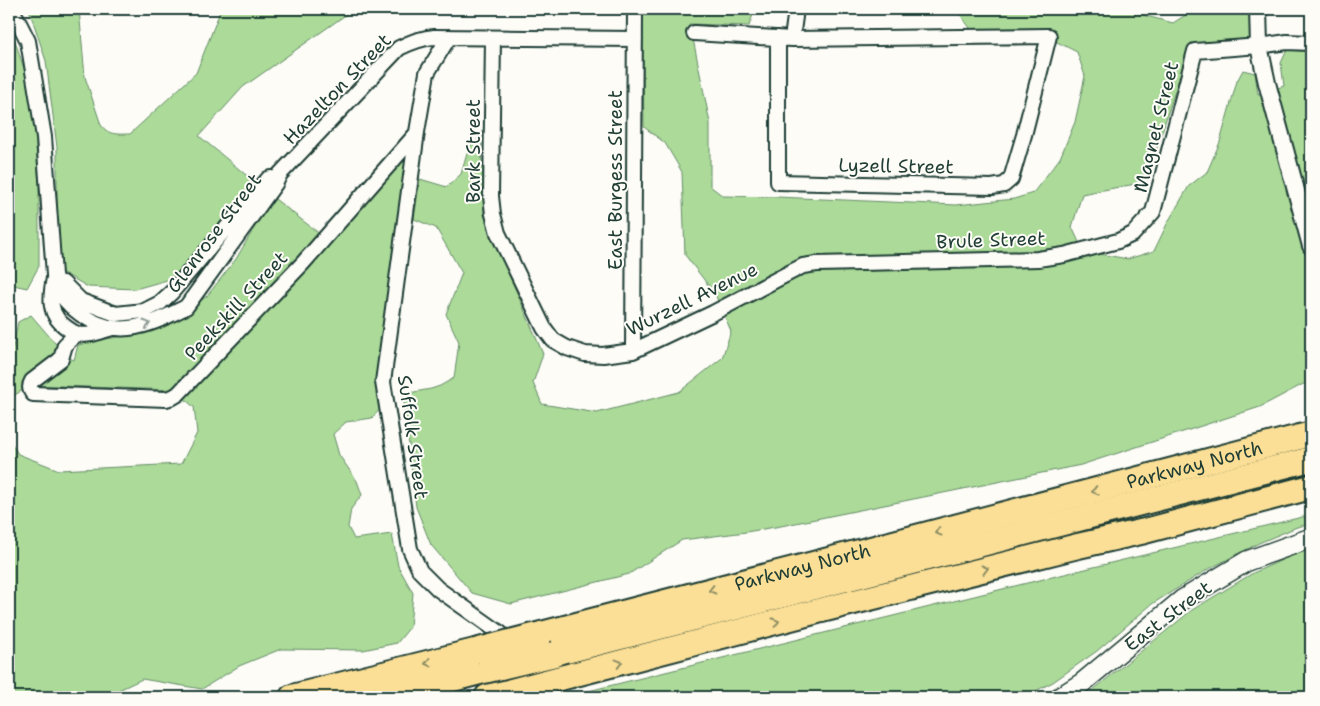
<svg xmlns="http://www.w3.org/2000/svg" width="1320" height="706" font-family="'Shantell Sans',sans-serif">
<rect width="100%" height="100%" fill="#fdfcf7"/>
<filter id="ink" filterUnits="userSpaceOnUse"><feTurbulence type="fractalNoise" baseFrequency=".02" numOctaves="2"/><feDisplacementMap in="SourceGraphic" scale="10" xChannelSelector="R" yChannelSelector="G"/><feConvolveMatrix kernelMatrix="1 2 1 2 8 2 1 2 1" color-interpolation-filters="sRGB"/></filter>
<g filter="url(#ink)">
<path fill="#abda99" stroke="#658c66" d="M 29,9 L 79,9 L 85,77 L 101,125 C 109,136 118,134 130,134 L 196,73 L 221,9 L 354,9 L 243,87 L 199,136 L 257,184 L 178,277 L 135,289 L 88,287 L 60,271 L 57,224 L 57,147 L 46,61 Z
M 643,9 L 755,9 L 749,26 L 690,24 L 710,123 L 710,186 L 723,196 L 777,197 L 956,205 L 1014,199 L 1033,193 L 1060,158 L 1075,122 L 1085,76 L 1077,52 L 1037,32 L 973,32 L 956,9 L 1054,9 L 1068,11 L 1078,9 L 1137,9 L 1139,14 L 1173,23 L 1195,9 L 1250,9 L 1251,39 L 1189,47 L 1146,182 L 1082,194 L 1072,227 L 1083,251 L 1128,259 L 1154,251 L 1168,222 L 1189,186 L 1207,172 L 1220,142 L 1237,81 L 1243,70 L 1255,73 L 1258,94 L 1284,86 L 1281,63 L 1287,50 L 1311,52 L 1311,380 L 1260,407 L 1081,465 L 781,526 L 746,532 L 682,540 L 629,574 L 511,604 L 472,593 L 431,545 L 416,507 L 403,394 L 431,389 L 440,386 L 454,378 L 459,342 L 446,314 L 462,273 L 436,228 L 414,219 L 420,179 L 447,187 L 461,174 L 469,147 L 481,137 L 484,215 L 543,354 L 533,383 L 542,404 L 597,413 L 679,392 L 722,358 L 731,331 L 715,294 L 685,255 L 682,172 L 665,143 L 644,127 L 643,63 Z
M 9,35 L 15,41 L 32,93 L 39,185 L 39,266 L 27,288 L 9,284 Z
M 410,157 L 383,406 L 372,418 L 346,422 L 333,434 L 339,455 L 357,481 L 362,495 L 351,509 L 348,527 L 354,539 L 392,534 L 398,566 L 413,593 L 410,627 L 397,643 L 363,650 L 281,649 L 239,666 L 202,689 L 142,679 L 104,697 L 79,697 L 74,696 L 71,697 L 9,697 L 9,439 L 18,454 L 59,470 L 181,464 L 197,433 L 194,407 L 174,390 L 31,385 L 13,396 L 9,414 L 9,346 L 13,347 L 18,322 L 31,315 L 67,357 L 74,360 L 78,345 L 105,339 L 139,334 L 174,320 L 207,296 L 236,259 L 263,213 L 275,199 L 325,238 L 398,160 Z
M 1311,515 L 1311,524 L 1297,527 L 1259,543 L 1207,570 L 1152,604 L 1097,651 L 1053,682 L 1024,697 L 564,697 L 1023,584 Z
M 1311,547 L 1311,697 L 1082,697 L 1088,694 L 1192,610 L 1253,573 Z"/>
<g fill="none" stroke-linecap="round" stroke-linejoin="round">
<defs>
<path id="minor" d="M 12,9 L 28,41 L 44,137 L 54,275 C 56,281 57,288 60,293 C 74,315 103,331 129,328 C 149,326 168,316 186,307 L 275,184 L 280,174 L 399,48 C 411,42 421,38 434,37 L 635,39
M 694,33 L 792,39 L 1049,36 L 1024,135 L 1011,179 L 1004,185 L 992,187 L 778,182 L 778,38
M 449,37 L 427,73 L 417,132 L 383,382 L 410,549 L 420,571 L 438,589 L 500,633 L 537,665 L 554,697
M 493,38 L 491,196 L 493,214 L 498,233 L 544,328 L 553,340 L 567,348 L 585,354 L 603,355 L 633,351 L 713,313 L 791,272 L 803,266 L 817,264 L 1038,259 L 1064,255 L 1118,241 L 1133,234 L 1153,212 L 1195,51 L 1259,46 L 1287,42 L 1311,43
M 792,39 L 796,9
M 54,278 C 50,298 48,315 67,328 C 70,330 74,333 77,334 C 89,337 101,331 112,328
M 63,283 L 81,301 L 116,314 L 144,311 L 160,303 L 172,292 L 268,179 L 271,178
M 76,334 L 65,345 L 61,359 L 32,381 C 29,386 29,389 33,394 L 166,399 L 173,397 L 178,394 L 303,263 L 417,133
M 633,351 L 635,9"/>
<path id="tertiary" d="M 1258,9 L 1259,46 L 1267,83 L 1311,246"/>
<path id="secondary" d="M 1060,697 L 1082,683 L 1182,600 L 1247,561 L 1311,538"/>
<g id="motorway">
<path id="s1" d="M 541,634 L 813,564 L 1311,434"/>
<path d="M 555,654 L 1311,459"/>
<path d="M 572,675 L 818,611 L 1078,546 L 1145,531 L 1311,487"/>
<path d="M 292,697 L 475,651"/>
<path d="M 384,697 L 488,670"/>
<path d="M 487,697 L 504,693"/>
</g>
</defs>
<use href="#minor" stroke="#1f3d34" stroke-width="18"/>
<use href="#tertiary" stroke="#1f3d34" stroke-width="20"/>
<use href="#secondary" stroke="#1f3d34" stroke-width="22"/>
<use href="#motorway" stroke="#1f3d34" stroke-width="28"/>
<use href="#minor" stroke="#fdfcf7" stroke-width="14"/>
<use href="#tertiary" stroke="#fdfcf7" stroke-width="16"/>
<use href="#secondary" stroke="#fdfcf7" stroke-width="19"/>
<use href="#motorway" stroke="#fbdf96" stroke-width="24"/>
<defs>
<path id="motorway-bridge" d="M 475,651 L 541,634
M 488,670 L 555,654
M 504,693 L 572,675"/>
</defs>
<use href="#motorway-bridge" stroke="#1f3d34" stroke-width="28" stroke-linecap="butt"/>
<use href="#motorway-bridge" stroke="#fbdf96" stroke-width="24"/>
</g>
<defs><path id="oneway-chevron" d="M-2-3.5L2.5 0L-2 3.5" fill="none" stroke-width="1.6" stroke-linecap="round" stroke-linejoin="round" transform="scale(1.25)"/></defs>
<use stroke="#8e9c96" href="#oneway-chevron" transform="translate(147 324) rotate(-16)"/>
<g stroke="#8d8e65">
<use href="#oneway-chevron" transform="translate(1095 491) rotate(165)"/>
<use href="#oneway-chevron" transform="translate(938 532) rotate(165)"/>
<use href="#oneway-chevron" transform="translate(985 569) rotate(-14)"/>
<use href="#oneway-chevron" transform="translate(712 590) rotate(166)"/>
<use href="#oneway-chevron" transform="translate(776 622) rotate(-15)"/>
<use href="#oneway-chevron" transform="translate(428 663) rotate(166)"/>
<use href="#oneway-chevron" transform="translate(619 663) rotate(-15)"/>
</g>
</g>
<g text-anchor="middle" dominant-baseline="central" stroke-width="4" stroke-linejoin="round" paint-order="stroke">
<g font-size="19" fill="#1f3d34" stroke="#fdfcf7">
<text transform="translate(337 89) rotate(-46)">Hazelton Street</text>
<text transform="translate(1156 127) rotate(-76)">Magnet Street</text>
<text transform="translate(473 151) rotate(-90)">Bark Street</text>
<text transform="translate(896 166) rotate(1)">Lyzell Street</text>
<text transform="translate(615 180) rotate(-90)">East Burgess Street</text>
<text transform="translate(214 233) rotate(-53)">Glenrose Street</text>
<text transform="translate(991 240) rotate(-2)">Brule Street</text>
<text transform="translate(692 299) rotate(-26)">Wurzell Avenue</text>
<text transform="translate(236 306) rotate(-47)">Peekskill Street</text>
<text transform="translate(413 437) rotate(82)">Suffolk Street</text>
<text stroke="none"><textPath href="#s1" startOffset="675">Parkway North</textPath></text>
<text stroke="none"><textPath href="#s1" startOffset="270">Parkway North</textPath></text>
<text transform="translate(1168 616) rotate(-37)">East Street</text>
</g>
</g>
<rect width="1320" height="706" fill="none" stroke="#fdfcf7" stroke-width="30"/>
<rect x="15" y="15" width="1290" height="676" fill="none" stroke="#1f3d34" stroke-width="2" filter="url(#ink)"/>
</svg>
